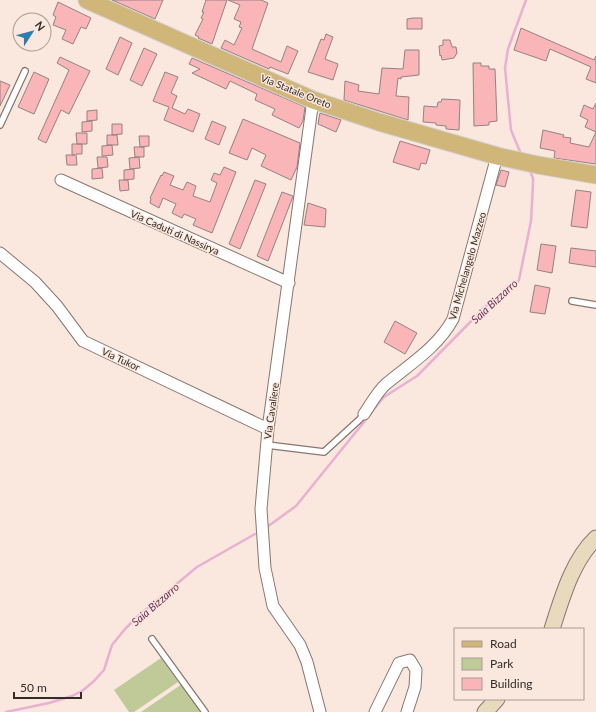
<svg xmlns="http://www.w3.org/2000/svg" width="596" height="712" font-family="Lato,sans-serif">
<rect width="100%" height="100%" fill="#fae7dd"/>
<path fill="#c0ca99" d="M 161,658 L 178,682 L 134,712 L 129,712 L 114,690 Z
M 182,684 L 201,712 L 141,712 Z"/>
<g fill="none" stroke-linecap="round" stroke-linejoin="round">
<path stroke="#e9b0d3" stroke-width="2.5" d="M 521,154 L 511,130 L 505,68 L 508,49 L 526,0
M 372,411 L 384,397 L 417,376 L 425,368 L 485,307 L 516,284 L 519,280 L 531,221 L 533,184 L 533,178 L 529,169
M 267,527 L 296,506 L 368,417
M 6,712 L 49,703 L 72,696 L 82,691 L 93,682 L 104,670 L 112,645 L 125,629 L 138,616 L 197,567 L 255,534"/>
</g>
<path fill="#f9b5b8" stroke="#968182" d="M 112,0 L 163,0 L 155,19 Z
M 206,0 L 227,0 L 212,44 L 198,38 L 199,37 L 195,35 L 203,19 L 201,18 L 204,12 L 202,12 Z
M 228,0 L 261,0 L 268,3 L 252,49 L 281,62 L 287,46 L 298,51 L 288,74 L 270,67 L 269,69 L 221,48 L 225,40 L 234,45 L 242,28 L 239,27 L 241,22 L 234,19 L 240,5 Z
M 58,2 L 91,18 L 86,29 L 81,27 L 73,44 L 62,39 L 66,30 L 53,25 L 56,17 L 53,15 Z
M 413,18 L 422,18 L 422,29 L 407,29 L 407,19 Z
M 521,28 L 594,60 L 596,56 L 596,83 L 586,79 L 591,67 L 550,49 L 546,61 L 514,50 Z
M 326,34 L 333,37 L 325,59 L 338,64 L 333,80 L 308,72 L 321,39 L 324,40 Z
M 120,37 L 132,43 L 118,75 L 106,69 Z
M 443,40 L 450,40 L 452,47 L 456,47 L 457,53 L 454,58 L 442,60 L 441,55 L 440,56 L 439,46 L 443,45 Z
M 144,48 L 157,54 L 142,86 L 130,80 Z
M 405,50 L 419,50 L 419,75 L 401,77 L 401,79 L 398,78 L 396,96 L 409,97 L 408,120 L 344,100 L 345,81 L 359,85 L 358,91 L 379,94 L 382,68 L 403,69 Z
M 60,57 L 90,71 L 69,114 L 61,110 L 46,143 L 38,139 L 69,70 L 57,63 Z
M 192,58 L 305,107 L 303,121 L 299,128 L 272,115 L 275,109 L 255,100 L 257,94 L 230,81 L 226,89 L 192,73 L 200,69 L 189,64 Z
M 473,63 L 481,63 L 481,66 L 489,66 L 489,69 L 495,69 L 497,121 L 489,122 L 489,125 L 474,126 Z
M 34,72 L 49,79 L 34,114 L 18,107 Z
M 165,72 L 178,77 L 171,93 L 177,96 L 172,108 L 185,114 L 188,109 L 200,114 L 193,132 L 164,120 L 169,107 L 153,101 Z
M 0,81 L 10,85 L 0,106 Z
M 442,99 L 460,100 L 459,130 L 446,129 L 446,126 L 436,125 L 436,123 L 423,122 L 424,106 L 437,107 L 438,102 L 441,102 Z
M 596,103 L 596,164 L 554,158 L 555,151 L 540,148 L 543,130 L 564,135 L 563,137 L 571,138 L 570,143 L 589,147 L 596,132 L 585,127 L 588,120 L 580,116 L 584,105 L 593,109 Z
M 97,110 L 97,120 L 87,121 L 87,111 Z
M 320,113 L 341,120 L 336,132 L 318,124 Z
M 243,119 L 300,143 L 297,167 L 291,180 L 261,166 L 266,155 L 252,148 L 247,160 L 229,153 Z
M 92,121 L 92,131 L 82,132 L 82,122 Z
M 212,121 L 226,127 L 219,145 L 205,139 Z
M 112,124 L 122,124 L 122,134 L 112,135 Z
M 76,133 L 87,133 L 87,144 L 77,144 Z
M 107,135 L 117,135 L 118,145 L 107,145 Z
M 139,136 L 149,136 L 149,146 L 140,147 Z
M 400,141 L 430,150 L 426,164 L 421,163 L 419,170 L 393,162 Z
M 72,144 L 82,144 L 82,154 L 76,154 L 77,165 L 67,165 L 66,155 L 75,155 L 72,155 Z
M 112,145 L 113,155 L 102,156 L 102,146 Z
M 134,147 L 144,147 L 144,157 L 135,157 Z
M 97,157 L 107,157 L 108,167 L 98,168 Z
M 139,157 L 140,168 L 130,169 L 129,158 Z
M 224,167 L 236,172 L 212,233 L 193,225 L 196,219 L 184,214 L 182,218 L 172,213 L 176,204 L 163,198 L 159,208 L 150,203 L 151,199 L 150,198 L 161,175 L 162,176 L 164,172 L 174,176 L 170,185 L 183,190 L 187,182 L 196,186 L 193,196 L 210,202 L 217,183 L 211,180 L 214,173 L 220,175 Z
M 102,168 L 103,178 L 92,179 L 92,169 Z
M 134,169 L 134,179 L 124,180 L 124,170 Z
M 501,170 L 509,172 L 505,187 L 496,185 Z
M 119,180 L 128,180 L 129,190 L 120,191 Z
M 255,180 L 266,184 L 240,249 L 229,244 Z
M 576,190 L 591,192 L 587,228 L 571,226 Z
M 282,192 L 293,196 L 292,199 L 268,261 L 257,256 Z
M 308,203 L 326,209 L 325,227 L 304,225 Z
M 541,244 L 556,246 L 552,273 L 537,270 Z
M 571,248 L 596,251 L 596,267 L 569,263 Z
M 535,285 L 550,288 L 545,314 L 530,312 Z
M 395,321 L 417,333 L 405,354 L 384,342 Z"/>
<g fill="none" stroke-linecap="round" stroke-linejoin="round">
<defs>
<path id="lane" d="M 0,125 L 25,71
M 572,301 L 596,305
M 267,445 L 324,452 L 359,420 L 364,414
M 152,639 L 205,712"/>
<path id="street" d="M 313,100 L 268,429 L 261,509 L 265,568 L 273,606 L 300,645 L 307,662 L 320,712
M 61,180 L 289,283
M 0,253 L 35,282 L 57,306 L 83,341 L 268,429
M 364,414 C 371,404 377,392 386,384 C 410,364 438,347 453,319 L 497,156
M 375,712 L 399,663 L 410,660 L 416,670 L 415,687 L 407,712"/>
<path id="secondary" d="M 552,629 C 562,598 572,561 596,538
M 485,712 L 497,699"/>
<path id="primary" d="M 87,0 L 313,100 L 379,122 L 497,156 L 538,165 L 596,175"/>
</defs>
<use href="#lane" stroke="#88776f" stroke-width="8"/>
<use href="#street" stroke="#88776f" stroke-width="13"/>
<use href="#secondary" stroke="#88776f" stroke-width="17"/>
<use href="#primary" stroke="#d2d1d0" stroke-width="19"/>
<use href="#lane" stroke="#fff" stroke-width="5.5"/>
<use href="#street" stroke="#fff" stroke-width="11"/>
<use href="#secondary" stroke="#e8dabc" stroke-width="15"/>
<use href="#primary" stroke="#d0b678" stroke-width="17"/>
</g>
<g text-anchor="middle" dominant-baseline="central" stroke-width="3" stroke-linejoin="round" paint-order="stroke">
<g font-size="10" fill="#332c28" stroke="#fae7dd">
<text transform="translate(296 91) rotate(22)">Via Statale Oreto</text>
<text transform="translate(175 232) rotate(24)">Via Caduti di Nassirya</text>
<text transform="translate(467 266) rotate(-74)">Via Michelangelo Mazzeo</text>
<text transform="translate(121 359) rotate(25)">Via Tukor</text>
<text transform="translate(271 411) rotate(-82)">Via Cavaliere</text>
</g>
<g font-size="11" font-style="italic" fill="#72305d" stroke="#fae7dd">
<text transform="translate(494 301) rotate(-43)">Saia Bizzarro</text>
<text transform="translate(155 604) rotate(-41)">Saia Bizzarro</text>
</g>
</g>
<rect x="454" y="628" width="130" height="72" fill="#fae7dd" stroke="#aa9c95"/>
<rect x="462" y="641" width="20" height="6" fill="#d0b678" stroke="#aa9c95"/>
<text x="490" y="648" font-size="12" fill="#332c28">Road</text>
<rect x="462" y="658" width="20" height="12" fill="#c0ca99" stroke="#aa9c95"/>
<text x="490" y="668" font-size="12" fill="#332c28">Park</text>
<rect x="462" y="678" width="20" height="12" fill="#f9b5b8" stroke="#aa9c95"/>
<text x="490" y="688" font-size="12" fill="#332c28">Building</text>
<g transform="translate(32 32) rotate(54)"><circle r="19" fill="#fae7dd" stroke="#aa9c95"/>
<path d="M0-3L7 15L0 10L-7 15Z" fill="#2e7daf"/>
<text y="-6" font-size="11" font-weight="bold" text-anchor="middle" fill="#332c28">N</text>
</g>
<path d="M14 692v6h67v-6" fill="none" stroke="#332c28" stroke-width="2"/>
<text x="20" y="692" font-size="12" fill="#332c28" stroke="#fae7dd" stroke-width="3" paint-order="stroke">50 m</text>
</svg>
